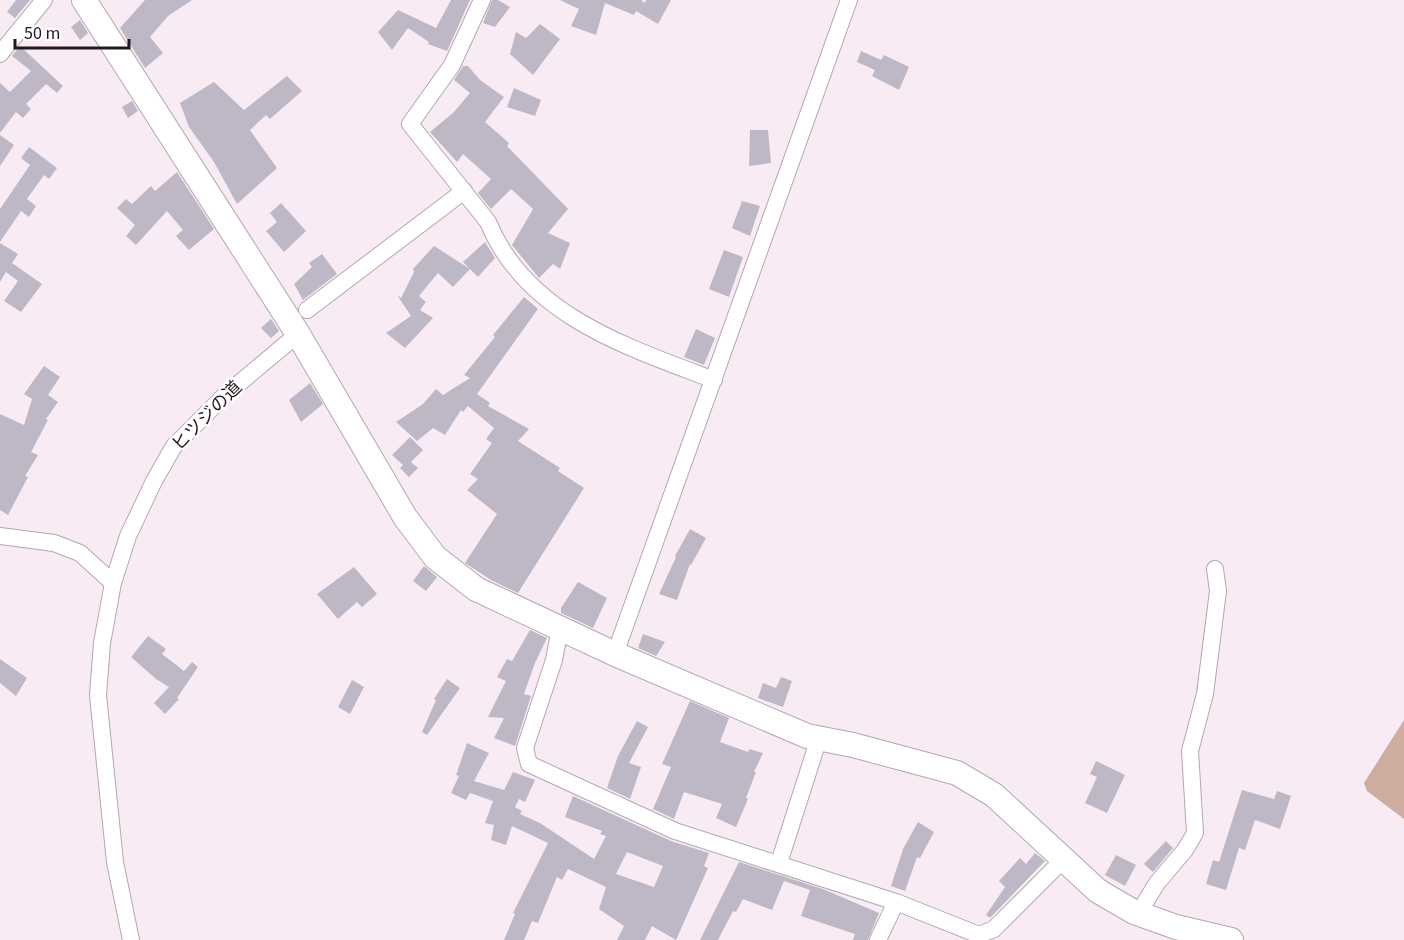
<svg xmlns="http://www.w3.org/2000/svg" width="1404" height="940" font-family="'Source Sans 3','Noto Sans JP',sans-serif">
<rect width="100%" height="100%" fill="#f9ebf4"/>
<path fill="#ceada0" d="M 1404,720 L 1404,819 L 1367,791 L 1364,783 Z"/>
<path fill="#beb8c6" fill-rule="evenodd" d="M 16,0 L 30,0 L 15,18 L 7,12 Z
M 145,0 L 192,0 L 168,16 L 150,37 L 163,53 L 145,68 L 120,28 Z
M 451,0 L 470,0 L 447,51 L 428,44 L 429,42 L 408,28 L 392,50 L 378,32 L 398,10 L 436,28 Z
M 492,0 L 498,0 L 510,7 L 495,27 L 483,23 Z
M 560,0 L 641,0 L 645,3 L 646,0 L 671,0 L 658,24 L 636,11 L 634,15 L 605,3 L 596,35 L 571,26 L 579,9 Z
M 80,20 L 88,33 L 80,40 L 71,27 Z
M 540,24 L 560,39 L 533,75 L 510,54 L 516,32 L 526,38 Z
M 20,46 L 63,86 L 57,93 L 46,84 L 26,104 L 31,109 L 23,118 L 16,112 L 0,133 L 0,83 L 10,92 L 31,71 L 12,56 Z
M 861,51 L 881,60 L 884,55 L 909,67 L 899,90 L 872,76 L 875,70 L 857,62 Z
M 463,66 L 468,66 L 480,80 L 504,97 L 485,122 L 509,143 L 507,146 L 568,209 L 548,233 L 570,243 L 560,269 L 553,264 L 539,278 L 512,245 L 533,209 L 511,189 L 491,209 L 478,193 L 491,179 L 463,154 L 457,162 L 430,132 L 454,112 L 470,93 L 454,80 Z
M 287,76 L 302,91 L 270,119 L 266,115 L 250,130 L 277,168 L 237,204 L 214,162 L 189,127 L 180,103 L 214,82 L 244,110 Z
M 514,88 L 541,100 L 535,116 L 507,107 Z
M 132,101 L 138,111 L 128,118 L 122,107 Z
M 750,130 L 768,130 L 771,163 L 749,166 Z
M 0,135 L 14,145 L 0,166 Z
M 29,147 L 57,168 L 49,179 L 44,175 L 27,199 L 36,206 L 29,217 L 21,211 L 0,242 L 0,209 L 30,165 L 21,158 Z
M 177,172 L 214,229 L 189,250 L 176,236 L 183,230 L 167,211 L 136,245 L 126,236 L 135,225 L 117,208 L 126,199 L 132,204 L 151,186 L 155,191 Z
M 742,201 L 760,206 L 750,236 L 732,228 Z
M 281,203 L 306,231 L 284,252 L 266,231 L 277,222 L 270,213 Z
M 485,242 L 495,258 L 478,277 L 463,262 Z
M 0,243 L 18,254 L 12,263 L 42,284 L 21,312 L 4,301 L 18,281 L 6,272 L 0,282 Z
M 434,246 L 470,269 L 453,287 L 438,273 L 419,296 L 426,302 L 420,310 L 433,318 L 405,348 L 386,333 L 411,316 L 397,295 L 401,298 L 414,272 L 413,269 Z
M 724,250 L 743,257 L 729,297 L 709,289 Z
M 322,254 L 337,274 L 303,300 L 294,284 L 312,267 L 309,263 Z
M 524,297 L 538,309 L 477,394 L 490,403 L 488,406 L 529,429 L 518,441 L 560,468 L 558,471 L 584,488 L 518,593 L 491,580 L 465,563 L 497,514 L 467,490 L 478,479 L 470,474 L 492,443 L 486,439 L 494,428 L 468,406 L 463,412 L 461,410 L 445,435 L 433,428 L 417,441 L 396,422 L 423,404 L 436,389 L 443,395 L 470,378 L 464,375 L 495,337 L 493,335 Z
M 271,319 L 279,331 L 271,338 L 261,328 Z
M 696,329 L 715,338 L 704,365 L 684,357 Z
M 44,366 L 60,377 L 48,395 L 58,402 L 46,419 L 48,420 L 31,452 L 38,455 L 25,476 L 28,477 L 8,515 L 0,510 L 0,414 L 24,425 L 32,399 L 24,394 Z
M 310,383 L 323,404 L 301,422 L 289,400 Z
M 410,437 L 423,450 L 411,462 L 418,468 L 409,477 L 400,468 L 403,465 L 392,455 Z
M 690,529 L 706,538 L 691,565 L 690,564 L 677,600 L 659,594 L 676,557 L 675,556 Z
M 424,566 L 437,577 L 426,591 L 413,581 Z
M 354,567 L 377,594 L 362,607 L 357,602 L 338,619 L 317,594 Z
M 578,582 L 607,598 L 593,628 L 561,613 L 561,608 Z
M 530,630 L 547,638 L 535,663 L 524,694 L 531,696 L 515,746 L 494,738 L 504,718 L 488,717 L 506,681 L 497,677 L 507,659 L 512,661 Z
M 643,634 L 665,642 L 656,656 L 638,648 Z
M 148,636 L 166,649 L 162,654 L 184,671 L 192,662 L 198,667 L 177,698 L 179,699 L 165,714 L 154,703 L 169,687 L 156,679 L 131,657 Z
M 0,659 L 27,678 L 16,696 L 0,683 Z
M 781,677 L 792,681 L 783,707 L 758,698 L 763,683 L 776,688 Z
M 447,679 L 460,688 L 427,735 L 422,732 L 436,700 L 434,699 Z
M 352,680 L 364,687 L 350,714 L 338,707 Z
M 690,701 L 729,718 L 720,742 L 748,752 L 749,749 L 763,753 L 754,772 L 756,772 L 746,798 L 748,799 L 736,827 L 716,818 L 722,804 L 684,792 L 674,819 L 653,809 L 671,767 L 662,764 Z
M 637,721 L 648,727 L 629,763 L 641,767 L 630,799 L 607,788 L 618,756 Z
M 467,743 L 489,753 L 474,781 L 504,790 L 513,772 L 535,780 L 525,802 L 519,799 L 515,807 L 522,811 L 520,814 L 540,823 L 594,859 L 606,836 L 600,834 L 602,831 L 565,817 L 573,796 L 671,841 L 709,853 L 704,866 L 708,868 L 676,940 L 652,926 L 645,940 L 617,940 L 624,926 L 599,909 L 606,887 L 568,869 L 562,880 L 557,877 L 538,923 L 532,921 L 524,940 L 504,940 L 515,914 L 513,913 L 548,843 L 512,826 L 506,845 L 491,840 L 494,825 L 485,823 L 493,801 L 470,793 L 466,800 L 451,793 L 459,776 L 456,775 ZM 627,852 L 663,866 L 654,887 L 616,874 Z
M 1096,761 L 1125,775 L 1107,813 L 1085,803 L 1097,777 L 1090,774 Z
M 1242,790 L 1274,799 L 1277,791 L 1291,796 L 1280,829 L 1255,820 L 1245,850 L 1239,848 L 1226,890 L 1206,884 L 1213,860 L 1219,862 Z
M 918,822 L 934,832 L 920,858 L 917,857 L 905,891 L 891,886 L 903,849 Z
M 1166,841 L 1173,848 L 1153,872 L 1144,864 Z
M 1035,853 L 1045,861 L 990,918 L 986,915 L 1005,887 L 999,881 L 1020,858 L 1026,864 Z
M 1116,855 L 1136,865 L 1125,886 L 1105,875 Z
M 739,862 L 823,889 L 879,913 L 868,940 L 853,940 L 855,934 L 801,916 L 810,890 L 784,881 L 772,910 L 743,899 L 736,912 L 733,911 L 718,940 L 700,940 Z"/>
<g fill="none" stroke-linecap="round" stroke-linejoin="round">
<defs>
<path id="street" d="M 482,0 L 452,65 L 410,124 L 488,222 C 526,315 627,347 714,380
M 0,54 L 44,0
M 307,310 L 464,191
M 0,536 L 54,543 L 80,553 L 113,583
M 560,628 L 554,660 L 525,748 L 529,764 L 675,831 L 896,902 L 979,935 L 994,929 L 1064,859
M 615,654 L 849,0
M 779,863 L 819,738
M 1138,914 L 1157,883 L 1185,850 L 1195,833 L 1190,751 L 1205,694 L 1218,591 L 1215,569
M 131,940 L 115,862 L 98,695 L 102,643 L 113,583 L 128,536 L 154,481 L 174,446 L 224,396 L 298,334
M 878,940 L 896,902"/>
<path id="secondary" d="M 84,0 L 298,334 L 405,517 L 435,557 L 476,589 L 615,654 L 807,736 L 853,745 L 957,773 L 994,795 L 1098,891 L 1134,912 L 1176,927 L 1231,940"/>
</defs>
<use href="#street" stroke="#b4a7af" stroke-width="18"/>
<use href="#secondary" stroke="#b4a7af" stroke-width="26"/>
<use href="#street" stroke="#fff" stroke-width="16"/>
<use href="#secondary" stroke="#fff" stroke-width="24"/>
</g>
<g text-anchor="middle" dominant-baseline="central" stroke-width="5" stroke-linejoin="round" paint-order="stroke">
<g font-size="18" fill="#201b1f" stroke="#fffcfe">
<text transform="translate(207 416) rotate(-45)">ヒツジの道</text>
</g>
</g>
<path d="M15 39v9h114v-9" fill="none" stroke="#201b1f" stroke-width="3"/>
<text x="24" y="39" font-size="18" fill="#201b1f" stroke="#fffcfe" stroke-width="4.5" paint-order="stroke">50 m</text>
</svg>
